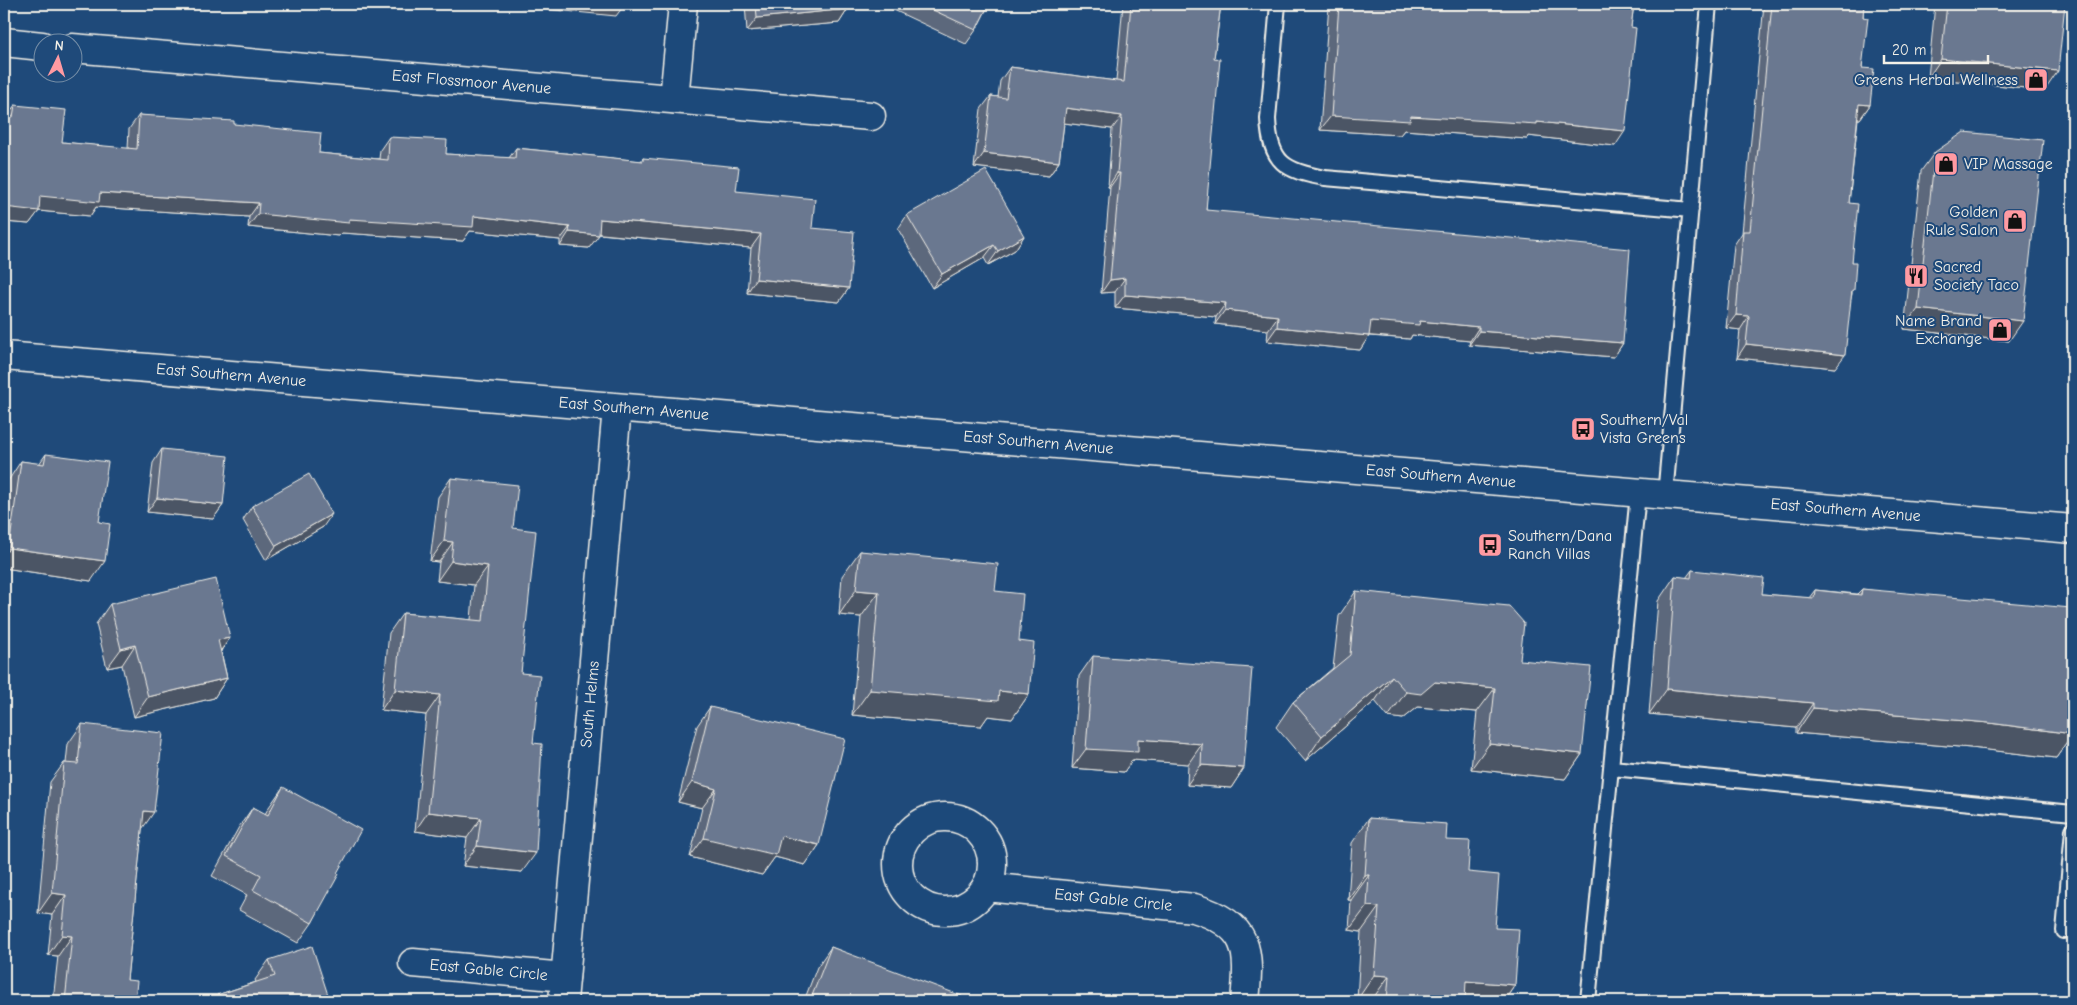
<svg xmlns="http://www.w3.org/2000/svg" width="2077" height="1005" font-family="'Comic Neue',sans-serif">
<rect width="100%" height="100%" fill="#1f4a7a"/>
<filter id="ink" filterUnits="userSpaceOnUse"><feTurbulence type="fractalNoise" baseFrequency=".02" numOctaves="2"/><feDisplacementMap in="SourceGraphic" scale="10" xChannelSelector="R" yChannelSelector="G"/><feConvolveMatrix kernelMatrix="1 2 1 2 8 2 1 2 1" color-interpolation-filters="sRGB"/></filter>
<g filter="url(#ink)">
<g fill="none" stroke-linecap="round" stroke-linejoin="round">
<defs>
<path id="lane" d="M 1278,4 L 1268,119 C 1270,163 1285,171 1325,178 L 1691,210
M 1665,496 L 1709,4
M 1612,768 L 2073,813
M 2064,931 L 2073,830
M 1588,1001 L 1638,494"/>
<g id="street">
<path d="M 4,42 L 42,46"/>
<path id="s1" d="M 72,48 L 871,116"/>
<path d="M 674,99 L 683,4"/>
<circle cx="945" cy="864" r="47"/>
<path id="s2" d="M 986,887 L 1194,908 C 1250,925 1250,950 1245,1001"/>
<path id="s3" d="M 413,963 L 565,977"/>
<path id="s4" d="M 563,1001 L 617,408"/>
</g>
<g id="secondary">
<path id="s5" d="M 4,356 L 2073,529"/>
</g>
</defs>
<use href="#lane" stroke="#f4f1e8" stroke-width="18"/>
<use href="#street" stroke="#f4f1e8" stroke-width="31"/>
<use href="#secondary" stroke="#f4f1e8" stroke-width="31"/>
<use href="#lane" stroke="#1f4a7a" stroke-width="14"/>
<use href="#street" stroke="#1f4a7a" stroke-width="28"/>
<use href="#secondary" stroke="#1f4a7a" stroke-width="28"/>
</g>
<path fill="#5c677c" stroke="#f4f1e8" d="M 745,4 L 848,4 L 848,9 L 839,23 L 747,31 Z
M 881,4 L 989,4 L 976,30 L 966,44 Z
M 1123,4 L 1221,4 L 1214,58 L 1206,210 L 1623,343 L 1614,357 L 1469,345 L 1470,341 L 1412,335 L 1410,339 L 1369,336 L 1360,350 L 1267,341 L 1268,330 L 1215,324 L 1216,317 L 1115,308 L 1115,292 L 1101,293 L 1110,187 L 1108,187 L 1112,129 L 1064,123 L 1059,162 L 1049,176 L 974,167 L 981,109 L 991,96 L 998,97 L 1000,81 L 1010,67 L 1116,81 Z
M 1329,4 L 1634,4 L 1615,146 L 1528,136 L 1527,139 L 1404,130 L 1400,135 L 1320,130 Z
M 1764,4 L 1864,4 L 1863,17 L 1862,68 L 1870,105 L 1860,119 L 1858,119 L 1849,203 L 1852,262 L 1852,294 L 1835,368 L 1737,358 L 1740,330 L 1726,328 L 1734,245 L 1742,233 Z
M 1935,4 L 2065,4 L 2045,90 L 1928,78 Z
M 15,105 L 62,142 L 128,149 L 129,129 L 139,115 L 234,124 L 319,153 L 379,159 L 380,150 L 389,137 L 446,154 L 509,158 L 516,148 L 641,161 L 643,158 L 736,191 L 812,228 L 849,288 L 839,302 L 747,293 L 751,248 L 599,234 L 589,248 L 560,246 L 560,240 L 470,231 L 463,241 L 342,233 L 339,236 L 248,227 L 249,217 L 96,207 L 90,216 L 39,211 L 29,224 L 4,222 L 4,117 L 6,117 Z
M 1935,152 L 2009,341 L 1904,329 L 1921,171 Z
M 907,215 L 1024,236 L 1015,250 L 988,265 L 984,258 L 932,288 L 898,229 Z
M 162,449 L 223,505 L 213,519 L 147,512 L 153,463 Z
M 46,454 L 99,522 L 91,581 L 4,568 L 4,508 L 8,481 L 21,461 L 39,464 Z
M 451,478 L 513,528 L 521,673 L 533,743 L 522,872 L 463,866 L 467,838 L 415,831 L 426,715 L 381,710 L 389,633 L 403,613 L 471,620 L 474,585 L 437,581 L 439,562 L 430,561 L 438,497 Z
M 252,506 L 323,527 L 266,560 L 243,520 Z
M 860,551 L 995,591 L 1019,641 L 1029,694 L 1012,719 L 988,716 L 981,726 L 852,715 L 861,617 L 839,615 L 842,576 Z
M 1692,570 L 1762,594 L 1809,598 L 1815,590 L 1857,594 L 1862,589 L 2071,616 L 2073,734 L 2056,758 L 1971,748 L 1796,733 L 1796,728 L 1649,714 L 1658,601 L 1675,576 L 1686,578 Z
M 1356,591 L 1520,660 L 1582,754 L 1565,779 L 1471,769 L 1477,712 L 1418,707 L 1403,719 L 1388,717 L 1375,701 L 1305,761 L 1276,727 L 1293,702 L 1333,668 L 1339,616 Z
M 110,604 L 230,638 L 221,651 L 227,678 L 214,698 L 134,717 L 122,665 L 107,668 L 96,624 Z
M 1093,656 L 1244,768 L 1231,788 L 1187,785 L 1188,764 L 1132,760 L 1124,772 L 1072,768 L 1079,676 Z
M 710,707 L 819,845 L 805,865 L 775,857 L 762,875 L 690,857 L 702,808 L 678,802 L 697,726 Z
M 82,724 L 142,829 L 127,980 L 135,1001 L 53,1001 L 58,956 L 48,955 L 52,915 L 38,913 L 50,782 L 64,763 L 66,763 L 68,744 Z
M 283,787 L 337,873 L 312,923 L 298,943 L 239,910 L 247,895 L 212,876 L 239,827 L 253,807 L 265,814 L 269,807 Z
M 1369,818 L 1446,840 L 1468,872 L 1495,928 L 1515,985 L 1504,1001 L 1371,1001 L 1357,1000 L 1361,932 L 1349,930 L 1351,900 L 1348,900 L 1352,843 Z
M 831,947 L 960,1001 L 804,1001 L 817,967 Z
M 269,960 L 324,1001 L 213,1001 L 217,995 L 256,982 L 255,980 Z"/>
<path fill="#4b5465" stroke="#f4f1e8" d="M 494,4 L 625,4 L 616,16 Z
M 848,9 L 839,23 L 747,31 L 757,18 Z
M 1941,59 L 2058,71 L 2045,90 L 1928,78 Z
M 1859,104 L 1870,105 L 1860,119 L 1850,118 Z
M 1066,108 L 1122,116 L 1112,129 L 1056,122 Z
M 1331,116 L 1411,116 L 1537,122 L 1625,131 L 1615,146 L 1528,136 L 1527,139 L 1404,130 L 1400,135 L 1320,130 Z
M 984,153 L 1059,162 L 1049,176 L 974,167 Z
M 1117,173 L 1120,173 L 1110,187 L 1108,187 Z
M 100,193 L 259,203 L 249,217 L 96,207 L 90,216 L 39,211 L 29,224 L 4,222 L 4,207 L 40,196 Z
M 258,214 L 349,219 L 474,216 L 570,227 L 560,240 L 470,231 L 463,241 L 342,233 L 339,236 L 248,227 Z
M 600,219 L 761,234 L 751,248 L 591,233 Z
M 569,232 L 599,235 L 589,248 L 560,246 Z
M 1024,236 L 1015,250 L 988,265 L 998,251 Z
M 994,245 L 984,258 L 932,288 L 942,274 Z
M 1125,278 L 1115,292 L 1101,293 L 1110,280 Z
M 756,279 L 849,288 L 839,302 L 747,293 Z
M 1125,295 L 1226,303 L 1216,317 L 1115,308 Z
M 1918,309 L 2023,321 L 2009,341 L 1904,329 Z
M 1225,310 L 1278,316 L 1268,330 L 1215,324 Z
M 1736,315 L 1749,316 L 1740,330 L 1726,328 Z
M 1371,321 L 1420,321 L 1479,327 L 1470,341 L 1412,335 L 1410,339 L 1361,335 Z
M 1277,327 L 1369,336 L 1360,350 L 1267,341 Z
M 1479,331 L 1623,343 L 1614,357 L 1469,345 Z
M 1746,344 L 1845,355 L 1835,368 L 1737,358 Z
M 157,498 L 223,505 L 213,519 L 147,512 Z
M 332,514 L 323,527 L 266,560 L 276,546 Z
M 444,541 L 453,542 L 439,562 L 430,561 Z
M 9,548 L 105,561 L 91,581 L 4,568 L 4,556 Z
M 451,561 L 488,566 L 474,585 L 437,581 Z
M 856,590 L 879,592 L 861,617 L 839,615 Z
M 230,638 L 216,657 L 218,640 Z
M 135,645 L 122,665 L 107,668 L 121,649 Z
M 1392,676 L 1375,701 L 1305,761 L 1322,736 Z
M 227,678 L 214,698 L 134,717 L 148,697 Z
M 1435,682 L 1495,688 L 1477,712 L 1418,707 L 1403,719 L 1388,717 L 1406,692 Z
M 1667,689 L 1813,703 L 1796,728 L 1649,714 Z
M 395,690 L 440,695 L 426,715 L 381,710 Z
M 870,690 L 999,691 L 1029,694 L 1012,719 L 988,716 L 981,726 L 852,715 Z
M 1813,708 L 1989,723 L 2073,734 L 2056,758 L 1971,748 L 1796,733 Z
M 1138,739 L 1202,744 L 1188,764 L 1132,760 L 1124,772 L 1072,768 L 1086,749 Z
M 1489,744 L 1582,754 L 1565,779 L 1471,769 Z
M 1201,765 L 1244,768 L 1231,788 L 1187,785 Z
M 692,782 L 716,789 L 702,808 L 678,802 Z
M 144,811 L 154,812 L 140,832 Z
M 428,812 L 481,818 L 467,838 L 415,831 Z
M 781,836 L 819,845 L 805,865 L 775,857 L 762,875 L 690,857 L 704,838 Z
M 477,846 L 536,853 L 522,872 L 463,866 Z
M 1365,875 L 1369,875 L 1351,900 L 1348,900 Z
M 52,893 L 66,895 L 52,915 L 38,913 Z
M 1367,906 L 1379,907 L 1361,932 L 1349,930 Z
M 62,935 L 72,936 L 58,956 L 48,955 Z
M 1374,975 L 1389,976 L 1371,1001 L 1357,1000 Z
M 1466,981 L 1515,985 L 1504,1001 L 1452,1001 Z
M 328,995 L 324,1001 L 308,1001 Z"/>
<path fill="#6b7890" stroke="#f4f1e8" d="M 756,4 L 848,4 L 848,9 L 757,18 Z
M 920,4 L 989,4 L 976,30 Z
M 1131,4 L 1221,4 L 1214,58 L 1220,59 L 1206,210 L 1630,249 L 1623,343 L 1479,331 L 1479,327 L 1420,321 L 1419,325 L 1371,321 L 1369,336 L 1277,327 L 1278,316 L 1225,310 L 1226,303 L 1125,295 L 1125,278 L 1110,280 L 1120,173 L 1117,173 L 1122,116 L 1066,108 L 1059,162 L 984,153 L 991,96 L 1006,98 L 1010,67 L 1124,82 Z
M 1339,4 L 1634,4 L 1631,27 L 1636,28 L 1625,131 L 1537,122 L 1537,124 L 1411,116 L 1410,121 L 1331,116 Z
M 1772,4 L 1864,4 L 1863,17 L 1868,18 L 1862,68 L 1874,69 L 1870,105 L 1859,104 L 1849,203 L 1858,204 L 1852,262 L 1856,262 L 1854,290 L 1852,290 L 1845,355 L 1746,344 L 1749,316 L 1736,315 L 1743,231 L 1750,231 Z
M 1947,4 L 2065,4 L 2058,71 L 1941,59 Z
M 15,105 L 66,110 L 62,142 L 137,149 L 139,115 L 234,121 L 234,124 L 321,133 L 319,153 L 388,160 L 389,137 L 447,140 L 446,154 L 515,158 L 516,148 L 643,161 L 643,158 L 739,167 L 736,191 L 815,199 L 812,228 L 854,232 L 849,288 L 756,279 L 761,234 L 600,219 L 599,235 L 569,232 L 570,227 L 474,216 L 473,227 L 349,219 L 349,223 L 258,214 L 259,203 L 100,193 L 99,202 L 40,196 L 39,211 L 4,207 L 7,181 L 4,181 L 4,117 L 13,117 Z
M 1964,132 L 2043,140 L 2023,321 L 1918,309 L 1935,152 Z
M 986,170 L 1024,236 L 998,251 L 994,245 L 942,274 L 907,215 Z
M 162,449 L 228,456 L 223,505 L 157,498 Z
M 46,454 L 108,462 L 99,522 L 110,524 L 105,561 L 9,548 L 21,461 L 44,464 Z
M 309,474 L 332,514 L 276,546 L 252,506 Z
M 451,478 L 518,485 L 513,528 L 536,531 L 521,673 L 540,675 L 533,743 L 542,744 L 536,853 L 477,846 L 481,818 L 428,812 L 440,695 L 395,690 L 403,613 L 483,621 L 488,566 L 451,561 L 453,542 L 444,541 Z
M 860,551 L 998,564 L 995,591 L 1023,594 L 1019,641 L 1034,643 L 1029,694 L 999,691 L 998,701 L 870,690 L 879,592 L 856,590 Z
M 1692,570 L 1764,578 L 1762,594 L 1814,598 L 1815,590 L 1861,595 L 1862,589 L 2071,608 L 2071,616 L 2073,616 L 2073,734 L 1989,723 L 1813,708 L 1813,703 L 1667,689 L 1675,576 L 1691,578 Z
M 216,579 L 230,638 L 218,640 L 227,678 L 148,697 L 135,645 L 121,649 L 110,604 Z
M 1356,591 L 1509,606 L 1524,623 L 1520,660 L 1591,667 L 1582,754 L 1489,744 L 1495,688 L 1435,682 L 1421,694 L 1406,692 L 1392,676 L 1322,736 L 1293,702 L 1350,655 Z
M 1093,656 L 1252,668 L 1244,768 L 1201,765 L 1202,744 L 1138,739 L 1138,752 L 1086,749 Z
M 710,707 L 845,739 L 819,845 L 781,836 L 776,855 L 704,838 L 716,789 L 692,782 Z
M 82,724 L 163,733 L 154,812 L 144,811 L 127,980 L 137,981 L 135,1001 L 65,1001 L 72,936 L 62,935 L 66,895 L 52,893 L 64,763 L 78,764 Z
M 283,787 L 361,830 L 337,873 L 339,874 L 312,923 L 253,890 L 261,875 L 226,856 L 253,807 L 268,815 Z
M 1369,818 L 1447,824 L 1446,840 L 1470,841 L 1468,872 L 1499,875 L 1495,928 L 1519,929 L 1515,985 L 1466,981 L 1465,1001 L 1387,1001 L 1389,976 L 1374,975 L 1379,907 L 1367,906 L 1369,875 L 1365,875 Z
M 312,946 L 328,995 L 308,1001 L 219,1001 L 217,995 L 275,976 L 269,960 Z
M 831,947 L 962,996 L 960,1001 L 810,1001 Z"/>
</g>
<defs>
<symbol id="shop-square" viewBox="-11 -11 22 22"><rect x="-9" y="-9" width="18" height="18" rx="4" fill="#ff9aa2" stroke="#1f4a7a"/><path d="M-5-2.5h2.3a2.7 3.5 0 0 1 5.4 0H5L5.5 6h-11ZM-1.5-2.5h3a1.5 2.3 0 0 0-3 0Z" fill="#111"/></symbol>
<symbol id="restaurant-square" viewBox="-11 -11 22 22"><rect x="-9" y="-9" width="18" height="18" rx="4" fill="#ff9aa2" stroke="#1f4a7a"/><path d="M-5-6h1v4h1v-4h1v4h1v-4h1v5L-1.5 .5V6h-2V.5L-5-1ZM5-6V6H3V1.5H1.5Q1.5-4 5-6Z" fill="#111"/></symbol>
<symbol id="bus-square" viewBox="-11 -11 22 22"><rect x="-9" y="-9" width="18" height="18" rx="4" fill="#ff9aa2" stroke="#1f4a7a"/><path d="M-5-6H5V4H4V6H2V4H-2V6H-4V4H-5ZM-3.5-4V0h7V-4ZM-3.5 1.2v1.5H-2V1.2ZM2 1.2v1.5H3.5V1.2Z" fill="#111"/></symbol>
</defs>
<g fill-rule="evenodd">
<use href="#shop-square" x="2022" y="66" width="28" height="28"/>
<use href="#shop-square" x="1932" y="150" width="28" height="28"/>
<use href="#shop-square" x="2001" y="207" width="28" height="28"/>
<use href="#restaurant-square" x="1902" y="262" width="28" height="28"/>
<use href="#shop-square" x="1986" y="316" width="28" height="28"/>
<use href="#bus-square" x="1569" y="415" width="28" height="28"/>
<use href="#bus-square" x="1476" y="531" width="28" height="28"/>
</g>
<g text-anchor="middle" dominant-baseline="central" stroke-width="4" stroke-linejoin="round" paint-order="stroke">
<g font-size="16" fill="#f4f1e8" stroke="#1f4a7a" text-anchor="start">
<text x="2018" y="80" text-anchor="end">Greens Herbal Wellness</text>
<text x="1964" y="164">VIP Massage</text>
<text x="1998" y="212" text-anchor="end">Golden<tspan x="1998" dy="18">Rule Salon</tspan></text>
<text x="1934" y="267">Sacred<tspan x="1934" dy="18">Society Taco</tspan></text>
<text x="1982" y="321" text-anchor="end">Name Brand<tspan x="1982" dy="18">Exchange</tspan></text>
<text x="1600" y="420">Southern/Val<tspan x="1600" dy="18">Vista Greens</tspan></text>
<text x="1508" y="536">Southern/Dana<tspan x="1508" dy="18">Ranch Villas</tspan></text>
</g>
<g font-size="16" fill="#f4f1e8" stroke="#1f4a7a">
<text stroke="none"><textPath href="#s1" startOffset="401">East Flossmoor Avenue</textPath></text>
<text stroke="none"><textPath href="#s5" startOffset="228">East Southern Avenue</textPath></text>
<text stroke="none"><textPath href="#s5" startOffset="632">East Southern Avenue</textPath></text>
<text stroke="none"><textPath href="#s5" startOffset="1038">East Southern Avenue</textPath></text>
<text stroke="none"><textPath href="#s5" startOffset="1442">East Southern Avenue</textPath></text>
<text stroke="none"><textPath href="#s5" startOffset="1848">East Southern Avenue</textPath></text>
<text stroke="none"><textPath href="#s4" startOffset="298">South Helms</textPath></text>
<text stroke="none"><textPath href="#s2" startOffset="128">East Gable Circle</textPath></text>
<text stroke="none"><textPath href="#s3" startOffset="76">East Gable Circle</textPath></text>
</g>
</g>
<rect width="2077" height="1005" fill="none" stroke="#1f4a7a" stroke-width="20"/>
<rect x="10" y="10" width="2057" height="985" fill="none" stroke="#f4f1e8" stroke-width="2" filter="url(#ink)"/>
<g transform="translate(58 58) rotate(5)"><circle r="24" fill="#1f4a7a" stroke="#748da6"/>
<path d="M0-4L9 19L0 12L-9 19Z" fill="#ff9aa2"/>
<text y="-8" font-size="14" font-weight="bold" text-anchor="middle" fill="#f4f1e8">N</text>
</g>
<path d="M1884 55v8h104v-8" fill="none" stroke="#f4f1e8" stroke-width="2.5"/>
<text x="1892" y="55" font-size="15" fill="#f4f1e8" stroke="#1f4a7a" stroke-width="4" paint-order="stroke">20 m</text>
</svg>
